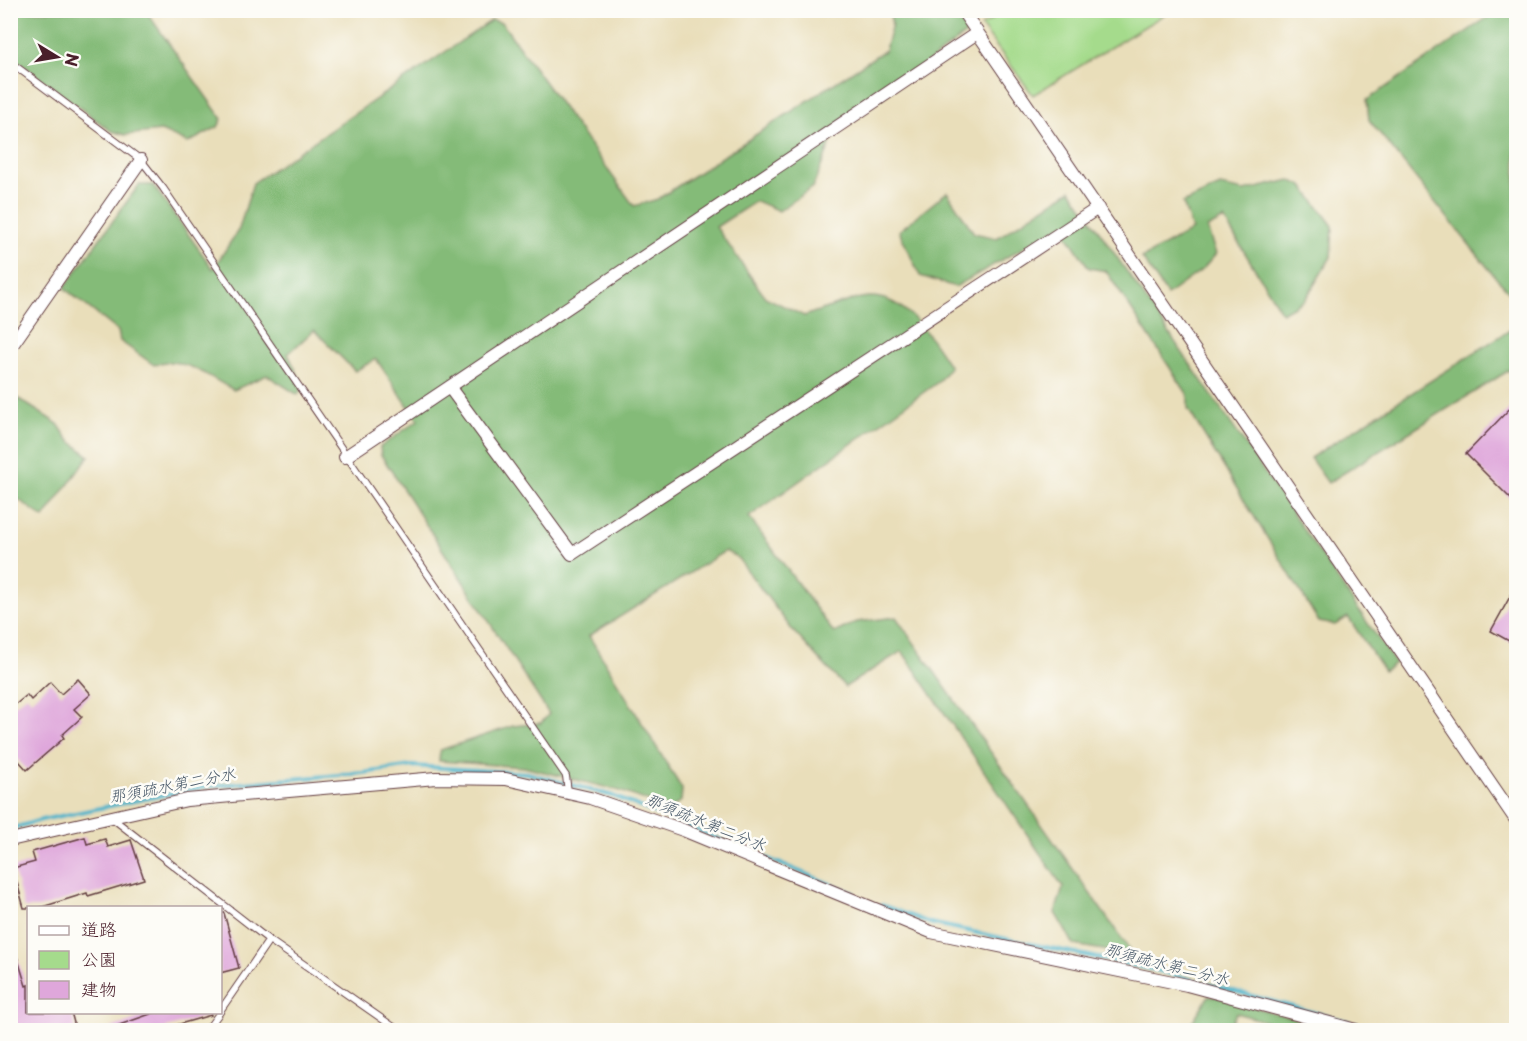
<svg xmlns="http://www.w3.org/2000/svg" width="1527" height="1041" font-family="'Playpen Sans','Klee One',sans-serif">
<rect width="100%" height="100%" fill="#fdfcf7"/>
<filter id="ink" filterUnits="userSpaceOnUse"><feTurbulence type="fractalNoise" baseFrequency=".0167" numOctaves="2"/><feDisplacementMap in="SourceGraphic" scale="12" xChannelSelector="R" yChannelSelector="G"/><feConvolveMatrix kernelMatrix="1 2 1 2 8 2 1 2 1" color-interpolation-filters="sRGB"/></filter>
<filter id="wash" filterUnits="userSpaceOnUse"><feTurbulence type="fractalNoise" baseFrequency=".008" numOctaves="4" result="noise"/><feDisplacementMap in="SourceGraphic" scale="24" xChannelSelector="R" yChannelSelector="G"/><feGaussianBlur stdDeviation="1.35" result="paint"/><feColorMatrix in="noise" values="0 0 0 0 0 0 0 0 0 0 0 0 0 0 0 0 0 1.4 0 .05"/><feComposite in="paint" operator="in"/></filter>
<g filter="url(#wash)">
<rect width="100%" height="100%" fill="#e9deba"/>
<path fill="#a5db8c" stroke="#787d5c" stroke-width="1.5" d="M 1005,11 L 1005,10 L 1170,11 L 1033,95 L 981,26 Z"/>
<path fill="#84bb78" stroke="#676d52" stroke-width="1.5" d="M 10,11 L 146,11 L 222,119 L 218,127 L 188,143 L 161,131 L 125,135 L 111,131 L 11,56 Z
M 889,11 L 953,11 L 968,32 L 834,134 L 813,187 L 779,211 L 756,201 L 716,227 L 765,297 L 804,316 C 822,310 842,302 861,298 C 903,289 931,338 950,367 L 938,382 L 749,517 L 834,633 L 857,622 L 896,617 L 1129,949 L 1121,953 L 1074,945 L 1055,913 L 1063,887 L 902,651 L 845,687 L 793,631 L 737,557 L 725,551 L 589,636 L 682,789 L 681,801 L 670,809 L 617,790 L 524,767 L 439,761 L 440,750 L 513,726 L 541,723 L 549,714 L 381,455 L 380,447 L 418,420 L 376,359 L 355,371 L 314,330 L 288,354 L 303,385 L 298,395 L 267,375 L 234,390 C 212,379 179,353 154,365 L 120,341 L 118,331 L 64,288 L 139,185 L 153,185 L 213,269 L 239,229 L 253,183 L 492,20 L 502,23 L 634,206 L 658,199 L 885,50 L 892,24 Z
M 1497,11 L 1516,11 L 1516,299 L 1497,279 L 1369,120 L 1367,100 Z
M 1290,180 L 1303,186 L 1333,226 L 1331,257 L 1305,300 L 1282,313 L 1224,219 L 1207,228 L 1216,254 L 1203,269 L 1167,295 L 1142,258 L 1192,230 L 1183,203 L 1220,186 L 1244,191 Z
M 1071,190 L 1395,663 L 1384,671 L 1348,617 L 1335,625 L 1319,622 L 1188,409 L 1188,395 L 1106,271 L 1089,268 L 1061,226 L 955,287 L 920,276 L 899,231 L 947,192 L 974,233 L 997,238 Z
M 1516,326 L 1516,366 L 1328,483 L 1310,458 Z
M 11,394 L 58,424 L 68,439 L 89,456 L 44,518 L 11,494 Z
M 1209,995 L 1337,1030 L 1296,1030 L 1236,1013 L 1229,1030 L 1187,1030 Z"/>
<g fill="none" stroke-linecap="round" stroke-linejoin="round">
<path stroke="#4db4cb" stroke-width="4" d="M 10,829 L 41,820 L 208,786 L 363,773 L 412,766 L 527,773 L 613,796 L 853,893
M 882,905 L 930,923 L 1156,970 L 1349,1022
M 1356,1024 L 1378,1030"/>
</g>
<g id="blocks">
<path fill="#dfa7db" d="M 1516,402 L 1516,504 L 1466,454 Z
M 1516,586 L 1516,645 L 1491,631 Z
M 78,679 L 91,694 L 74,709 L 82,717 L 62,735 L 64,738 L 27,770 L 10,751 L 10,709 L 27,695 L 31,700 L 50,682 L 61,694 Z
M 85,837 L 87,844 L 105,839 L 108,847 L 131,840 L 144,879 L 88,896 L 87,893 L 39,908 L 24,908 L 13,868 L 35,862 L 32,852 Z
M 220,913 L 224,913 L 239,968 L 220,973 Z
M 13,943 L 26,986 L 28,985 L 28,1012 L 71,1012 L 76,1030 L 16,1030 L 10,1011 L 10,944 Z
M 156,1012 L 210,1012 L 211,1015 L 159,1030 L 112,1030 L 111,1028 Z"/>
</g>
</g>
<g filter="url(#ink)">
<use href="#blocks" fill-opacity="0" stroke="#623c40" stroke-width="1.5"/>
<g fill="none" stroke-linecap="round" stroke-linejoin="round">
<defs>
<path id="lane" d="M 10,62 L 141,160 L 163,188 L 566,776 L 568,792
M 112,818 L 269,940 L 398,1030
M 220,1011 L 269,940
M 207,1030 L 220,1012"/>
<path id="street" d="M 962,10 L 1516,820
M 10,348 L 141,160
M 450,388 L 572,554 L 1098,208
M 345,457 L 977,33
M 10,840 L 187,800 L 436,778 L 506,779 L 590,798 L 683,830 L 931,932 L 1187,985 L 1356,1030"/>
</defs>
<use href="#lane" stroke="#623c40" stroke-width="8"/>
<use href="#street" stroke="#623c40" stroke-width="14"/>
<use href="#lane" stroke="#fff" stroke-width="6"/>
<use href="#street" stroke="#fff" stroke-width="12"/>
</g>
</g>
<g text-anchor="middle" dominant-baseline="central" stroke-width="5" stroke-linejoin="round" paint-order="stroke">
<g font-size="16" font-style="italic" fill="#4b5b6b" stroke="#fdfcf7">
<text transform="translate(172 784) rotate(-11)">那須疏水第二分水</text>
<text transform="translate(706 821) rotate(22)">那須疏水第二分水</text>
<text transform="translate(1167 963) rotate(14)">那須疏水第二分水</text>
</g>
</g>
<rect width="1527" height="1041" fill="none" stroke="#fdfcf7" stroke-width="36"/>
<rect x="27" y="906" width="195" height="108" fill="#fdfcf7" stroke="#b5a4a5" stroke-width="1.5"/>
<rect x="39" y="926" width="30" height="9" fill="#ffffff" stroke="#b5a4a5" stroke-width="1.5"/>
<text x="81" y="936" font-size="18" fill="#4a1f2b">道路</text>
<rect x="39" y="951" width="30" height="18" fill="#a5db8c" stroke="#b5a4a5" stroke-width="1.5"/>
<text x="81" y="966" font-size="18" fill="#4a1f2b">公園</text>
<rect x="39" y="981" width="30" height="18" fill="#dfa7db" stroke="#b5a4a5" stroke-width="1.5"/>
<text x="81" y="996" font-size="18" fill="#4a1f2b">建物</text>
<g transform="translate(57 57) rotate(101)" stroke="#fdfcf7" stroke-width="4.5" paint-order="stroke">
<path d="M0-4.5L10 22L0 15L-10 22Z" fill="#4a1f2b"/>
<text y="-9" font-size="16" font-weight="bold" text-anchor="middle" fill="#4a1f2b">N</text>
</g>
</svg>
